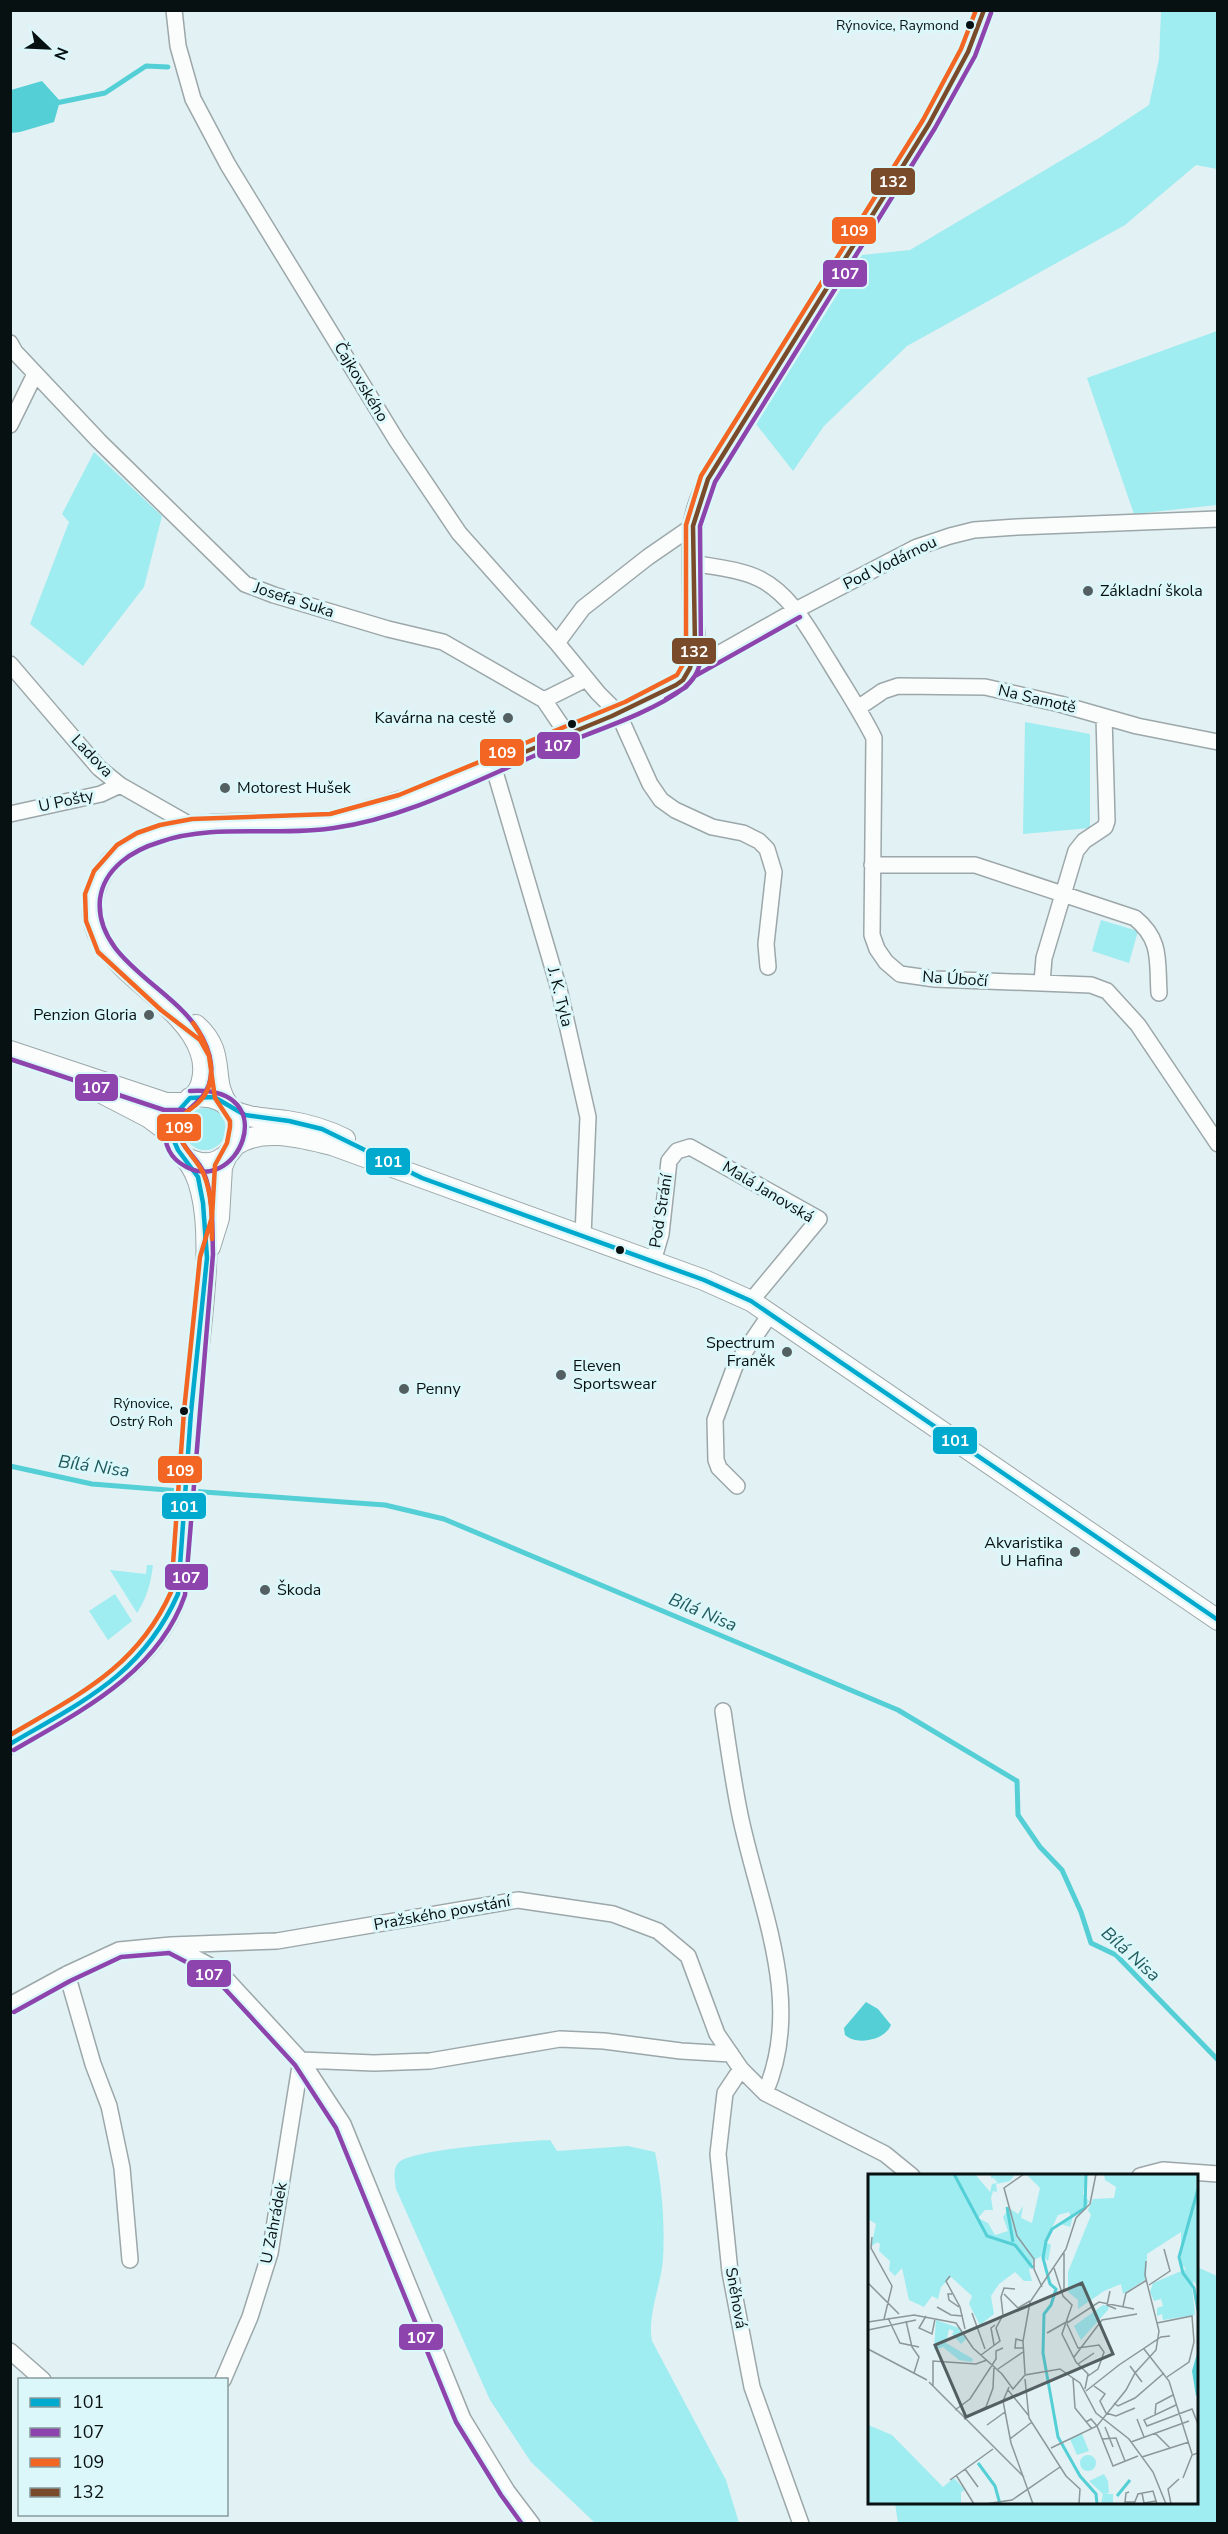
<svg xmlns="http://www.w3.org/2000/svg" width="1228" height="2534" font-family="'Nunito Sans',sans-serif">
<rect width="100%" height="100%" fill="#e2f1f3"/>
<path fill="#9fecf1" d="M 1161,11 L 1217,11 L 1217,169 L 1196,165 L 1125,225 L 907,346 L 824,426 L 793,471 L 756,424 L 862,255 L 910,250 L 1099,138 L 1149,105 L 1159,59 Z
M 1217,331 L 1217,505 L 1134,514 L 1087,378 Z
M 94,452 L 162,516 L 144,587 L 83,666 L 30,624 L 69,522 L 62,514 Z
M 1025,722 L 1090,734 L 1090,828 L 1023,834 Z
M 1101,920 L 1138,931 L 1129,963 L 1092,951 Z
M184 1129a21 21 0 1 1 42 0a21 21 0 1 1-42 0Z
M 147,1565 L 153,1565 C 151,1582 147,1598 137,1613 L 110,1570 L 146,1574 Z
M 115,1594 L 132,1621 L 108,1640 L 89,1611 Z
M 550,2140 L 557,2151 L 628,2146 L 655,2152 C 662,2186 665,2224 663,2259 C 661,2286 647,2315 652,2341 L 726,2480 L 739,2523 L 595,2523 L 531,2462 L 490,2400 L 396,2189 C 395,2180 392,2169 399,2162 C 413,2149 526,2141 550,2140 Z
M 1197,2267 L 1217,2276 L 1217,2523 L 898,2523 L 895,2503 L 1196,2502 Z"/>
<path fill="#54cfd6" d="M 42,81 L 60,101 L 54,122 L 20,132 L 11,133 L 11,90 Z
M 866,2002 L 878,2009 L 891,2025 C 885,2040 857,2046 845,2035 L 844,2028 Z"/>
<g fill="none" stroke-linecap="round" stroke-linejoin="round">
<path stroke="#54cfd6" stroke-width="5" d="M 56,103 L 105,93 L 146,66 L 168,67
M 10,1466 L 92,1484 L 180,1491
M 190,1491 L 385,1505 L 444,1519 L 898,1710 L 1017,1781 L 1018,1815 L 1040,1847 L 1062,1870 L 1081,1912 L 1091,1943 L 1116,1955 L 1218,2060"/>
<defs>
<path id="minor" d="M 174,10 L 178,46 L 193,99 L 228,165 L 397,441 L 459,533 L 557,643 L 598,693 L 618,713 L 650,784 L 661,800 L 675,810 L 712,827 L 743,833 L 759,841 L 767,849 L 774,872 L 766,944 L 768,967
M 10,343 L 15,352 L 99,441 L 245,584 L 274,595 L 388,629 L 443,642 L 544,700 L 567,734
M 10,425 L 35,374
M 692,563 C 714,567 740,569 760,579 C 793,596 810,632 830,663 C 845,688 861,712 874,738 L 872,935 L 877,949 L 886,962 L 900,974 L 935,979 L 1091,985 L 1107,991 L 1138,1025 L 1218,1144
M 557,643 L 583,608 L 648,557 L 693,526
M 10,664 L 99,768 L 120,785 L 192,826
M 690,670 L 796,610 L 917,547 L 950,536 L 974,530 L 1017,527 L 1218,519
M 544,700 L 586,679
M 858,708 L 883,691 L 898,686 L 985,687 L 1060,704 L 1137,726 L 1218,742
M 493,765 L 559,989 L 588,1117 L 583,1236
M 10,814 L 101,794 L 120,785
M 872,865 L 975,865 L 1135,918 C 1162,940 1157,961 1159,993
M 1042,982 L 1044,958 L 1076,851 L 1084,841 L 1105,827 L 1107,821 L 1104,717
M 653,1261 L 661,1234 L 669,1161 L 677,1151 L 690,1147 L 819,1219 L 751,1301
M 737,1486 L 719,1468 L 716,1460 L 715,1420 L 735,1366 L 771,1313
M 723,1711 C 728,1746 733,1781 740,1815 C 759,1907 805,2001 765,2093
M 171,1945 L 218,1970 L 301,2060 L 343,2124 L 463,2419 L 507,2491 L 532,2524
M 67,1974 L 93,2064 L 109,2106 L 122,2168 L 130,2260
M 10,2005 L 67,1974 L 119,1950 L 171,1945 L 277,1941 L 518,1900 L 613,1914 L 658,1931 L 688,1956 L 717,2034 L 741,2069 L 765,2093 L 885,2154 L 912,2176
M 741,2069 L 725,2093 L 718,2154 L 730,2272 L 752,2387 L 801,2524
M 1140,2176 L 1163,2170 L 1218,2174
M 10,2351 L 43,2380
M 223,2380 L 250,2317 L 270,2253 L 301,2060 L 374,2063 L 430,2061 L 560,2039 L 604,2041 L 681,2051 L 731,2054"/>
<path id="tertiary" d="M 196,1025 C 228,1053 209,1079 228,1105
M 10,1051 L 166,1103 L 184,1103
M 96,1090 L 148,1117 L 171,1134
M 190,1098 C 236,1087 257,1141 219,1160 C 212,1164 202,1164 194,1161 C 185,1159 178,1152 174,1144 C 158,1108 196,1106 201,1084 C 204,1074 204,1062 200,1051 C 179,990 65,959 98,882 C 109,855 136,839 164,832 C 217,818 274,827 329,821 C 341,820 354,815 367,811 C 435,793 499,762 564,735 C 599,720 648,705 678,683 C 684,679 688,674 691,668 C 699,653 694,632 693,616 C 693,587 691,558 693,529 C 694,512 702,495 708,479 L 929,124 L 968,52 L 984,10
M 232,1110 C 249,1119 268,1118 287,1121 C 307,1124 327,1130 345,1139
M 234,1146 C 262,1126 302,1138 332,1145 L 704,1280 L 751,1301 L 1218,1620
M 210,1247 L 219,1218 L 222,1167 L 228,1153
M 10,1744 C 75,1704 152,1671 178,1594 C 183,1534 186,1473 191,1412 C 196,1352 227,1201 184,1157"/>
</defs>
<use href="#minor" stroke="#9ca7a9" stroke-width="18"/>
<use href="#tertiary" stroke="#9ca7a9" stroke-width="22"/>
<use href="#minor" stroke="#fbfdfd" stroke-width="15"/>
<use href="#tertiary" stroke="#fbfdfd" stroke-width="20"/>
<defs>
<path id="bus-1" d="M 10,1744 C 83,1701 142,1675 178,1594 L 191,1412 L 207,1258 L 203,1203 L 198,1177 L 178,1150 L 171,1134 L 173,1117 L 190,1098 L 214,1097 L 245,1115 L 289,1121 L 322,1129 L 422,1178 L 704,1280 L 751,1301 L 1218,1620"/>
<path id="bus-2" d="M 666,699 L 686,687 L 695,676 L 800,617
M 10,1059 L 164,1110 L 184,1110
M 165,1122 C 163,1138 167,1154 180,1163 C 237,1204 287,1084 190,1091
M 14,1750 C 81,1711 158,1673 185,1595 L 213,1254 C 212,1228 214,1198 204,1173 C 198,1157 176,1145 179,1126 C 181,1112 194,1107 202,1097 C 218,1077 211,1050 198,1030 C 171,986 94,959 100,899 C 104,868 133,850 160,842 C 215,823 277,837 334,828 C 411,817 484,776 555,747 C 594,731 652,713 684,688 C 694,680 698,672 701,660 L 700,526 L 715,482 L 935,128 L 975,56 L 991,13
M 14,2012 L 70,1981 L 121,1957 L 169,1953 L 213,1976 L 295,2065 L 336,2128 L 456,2422 L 501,2495 L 522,2524"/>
<path id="bus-3" d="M 193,1023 C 209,1045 222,1080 198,1103 C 191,1110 179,1114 179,1127 C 177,1145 198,1159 204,1175 C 212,1195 212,1217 212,1239
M 10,1735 C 78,1695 137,1668 171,1592 L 184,1411 L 200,1257 L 212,1217 L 215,1165 L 227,1143 L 230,1127 L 230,1121 L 215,1098 L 209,1056 L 200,1040 L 161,1010 L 98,952 L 86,921 L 85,894 L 94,871 L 117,845 L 137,833 L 160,825 L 192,819 L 330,814 L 399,795 L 625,702 L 677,675 L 686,659 L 686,525 L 701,476 L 923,120 L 961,49 L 976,10"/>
<path id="bus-4" d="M 493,765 L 612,716 L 676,685 L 683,680 L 690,668 L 695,646 L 693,526 L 708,479 L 929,124 L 968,52 L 984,10"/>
</defs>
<use href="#bus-1" stroke="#dcf7f9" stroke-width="9"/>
<use href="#bus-2" stroke="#dcf7f9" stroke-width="9"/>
<use href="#bus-3" stroke="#dcf7f9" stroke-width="9"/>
<use href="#bus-4" stroke="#dcf7f9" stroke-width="9"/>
<use href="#bus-1" stroke="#00a9ce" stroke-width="4.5"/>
<use href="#bus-2" stroke="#8e44ad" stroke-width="4.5"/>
<use href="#bus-3" stroke="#f26522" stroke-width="4.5"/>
<use href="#bus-4" stroke="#7a4b2a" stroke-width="4.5"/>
</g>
<g fill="#081112" stroke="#dcf7f9" stroke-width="2">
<circle cx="970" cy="25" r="5"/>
<circle cx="572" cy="724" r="5"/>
<circle cx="620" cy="1250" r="5"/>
<circle cx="184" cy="1411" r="5"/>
</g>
<g fill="#545f61" stroke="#dcf7f9" stroke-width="2">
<circle cx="1088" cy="591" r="6"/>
<circle cx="508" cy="718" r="6"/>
<circle cx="225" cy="788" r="6"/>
<circle cx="149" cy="1015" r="6"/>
<circle cx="787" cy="1352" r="6"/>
<circle cx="561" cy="1375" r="6"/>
<circle cx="404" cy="1389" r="6"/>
<circle cx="1075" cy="1552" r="6"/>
<circle cx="265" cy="1590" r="6"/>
</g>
<g text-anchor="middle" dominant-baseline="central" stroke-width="6" stroke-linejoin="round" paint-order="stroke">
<g font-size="14" fill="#081112" stroke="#dcf7f9" text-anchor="end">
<text x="959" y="25">Rýnovice, Raymond</text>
<text x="173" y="1403">Rýnovice,<tspan x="173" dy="18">Ostrý Roh</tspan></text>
</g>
<g font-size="16" fill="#081112" stroke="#dcf7f9">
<text transform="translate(361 382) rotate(59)">Čajkovského</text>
<text transform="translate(890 563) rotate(-26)">Pod Vodárnou</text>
<text transform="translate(294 600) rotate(18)">Josefa Suka</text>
<text transform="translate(1037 699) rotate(13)">Na Samotě</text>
<text transform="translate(92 756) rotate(46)">Ladova</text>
<text transform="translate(66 801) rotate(-12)">U Pošty</text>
<text transform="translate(955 979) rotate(4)">Na Úbočí</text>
<text transform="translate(560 997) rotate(76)">J. K. Tyla</text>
<text transform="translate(768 1192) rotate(31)">Malá Janovská</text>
<text transform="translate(661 1211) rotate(-81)">Pod Strání</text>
<text transform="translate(442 1913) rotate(-10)">Pražského povstání</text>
<text transform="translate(274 2223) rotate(-79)">U Zahrádek</text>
<text transform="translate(736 2298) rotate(80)">Sněhová</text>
</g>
<g font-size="16" fill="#081112" stroke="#dcf7f9" text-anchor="start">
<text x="1100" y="591">Základní škola</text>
<text x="496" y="718" text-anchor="end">Kavárna na cestě</text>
<text x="237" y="788">Motorest Hušek</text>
<text x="137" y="1015" text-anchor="end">Penzion Gloria</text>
<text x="775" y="1343" text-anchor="end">Spectrum<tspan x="775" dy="18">Franěk</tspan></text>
<text x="573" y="1366">Eleven<tspan x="573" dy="18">Sportswear</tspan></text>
<text x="416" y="1389">Penny</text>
<text x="1063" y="1543" text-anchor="end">Akvaristika<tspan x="1063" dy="18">U Hafina</tspan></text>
<text x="277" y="1590">Škoda</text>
</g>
<g font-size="18" font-style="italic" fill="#1e5a5e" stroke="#dcf7f9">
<text transform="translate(94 1466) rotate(8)">Bílá Nisa</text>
<text transform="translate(703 1612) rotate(23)">Bílá Nisa</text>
<text transform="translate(1131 1954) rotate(42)">Bílá Nisa</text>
</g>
</g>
<g transform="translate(868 2174)">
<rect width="330" height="330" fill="#e2f1f3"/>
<path d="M 0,0 L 107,0 L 122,18 L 124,10 L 130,9 L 126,5 L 134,6 L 123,4 L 123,0 L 147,0 L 142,7 L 128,10 L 129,18 L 125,17 L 123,24 L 125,36 L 117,36 L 110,44 L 120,49 L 127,61 L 140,57 L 135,43 L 141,34 L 150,40 L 155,32 L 153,44 L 164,49 L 172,14 L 158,0 L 218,0 L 215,20 L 221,27 L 218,34 L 206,39 L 202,53 L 193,50 L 203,43 L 201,38 L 190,41 L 177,68 L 183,71 L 180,87 L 174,82 L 166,86 L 161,96 L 164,107 L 156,107 L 147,98 L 131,110 L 123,122 L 126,140 L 112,151 L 101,130 L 104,122 L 83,103 L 73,113 L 70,125 L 64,122 L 56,133 L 41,126 L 34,94 L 27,102 L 21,96 L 22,87 L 11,77 L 12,70 L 9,68 L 3,73 L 8,50 L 0,45 ZM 236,0 L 330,0 L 330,115 L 326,107 L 324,112 L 327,141 L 295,146 L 294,140 L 289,142 L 289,134 L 295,132 L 293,125 L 286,127 L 282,118 L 285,109 L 318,95 L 313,90 L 313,58 L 279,80 L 278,105 L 255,120 L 253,110 L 236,117 L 210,135 L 210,126 L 200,118 L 200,98 L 223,41 L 220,36 L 225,25 L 246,24 L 248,13 L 237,6 ZM 235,131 L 241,132 L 240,136 L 213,166 L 206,152 ZM 68,146 L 91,154 L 99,164 L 93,170 L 84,160 L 86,157 L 81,155 L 78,169 L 105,185 L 104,188 L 91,186 L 75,173 L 66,176 ZM 0,251 L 24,261 L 75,313 L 86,304 L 97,316 L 93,318 L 93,330 L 0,330 ZM 214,260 L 221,277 L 209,281 L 202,265 ZM212 289a8 8 0 1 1 16 0a8 8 0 1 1-16 0ZM 236,300 L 240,307 L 241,319 L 237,320 L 245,320 L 245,329 L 233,330 L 235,320 L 221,307 Z" fill="#9fecf1"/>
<path d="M 330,176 L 330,221 L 328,222 L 324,197 Z" fill="#54cfd6"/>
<path fill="none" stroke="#54cfd6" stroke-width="3" d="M 86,0 L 119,62 L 147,71 L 165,94M 218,0 L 217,34 L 184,55 L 178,67 L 175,84 L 182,110 L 188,115 L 183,131 L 176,140 L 175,179 L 190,263 L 212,302 L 228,320 L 229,330M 330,15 L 311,83 L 315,99 L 326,114 L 330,137M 139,33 L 145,68M 110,289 L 127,312 L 132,330M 249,322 L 262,306"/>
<path fill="none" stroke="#8b9799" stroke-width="1.5" d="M 156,0 L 136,14 L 149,62 L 166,85 L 166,95 L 174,113M 4,63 L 3,74 L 24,112 L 16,145M 196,79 L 196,116M 186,94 L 195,122 L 204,131 L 194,160 L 208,188 L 220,200 L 217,215M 82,102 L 78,107 L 92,133 L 97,155M 0,109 L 31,140M 281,111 L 302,97 L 296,75M 242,117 L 239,131 L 248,135M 84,120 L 80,120 L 81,126 L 91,133M 136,120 L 150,134 L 162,127M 255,132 L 258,119 L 279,106M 69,133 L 83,141 L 95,142M 104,139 L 117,175M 58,142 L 51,154 L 64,160 L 67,145M 20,144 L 32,169 L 51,173M 38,147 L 44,173 L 51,183 L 46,199M 0,148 L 46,141 L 88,149 L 105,174 L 134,200 L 145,215 L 157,201 L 192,195 L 212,209 L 228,239 L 261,265 L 285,298 L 298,330M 199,149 L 231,128 L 266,135M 289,149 L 324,142 L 326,168 L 321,188 L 299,203M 199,150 L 210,174 L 231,171 L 236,178 L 230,195 L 220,202M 0,156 L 48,146M 179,159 L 200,147M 155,167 L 148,165 L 147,174 L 155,174M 126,171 L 123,154 L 127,151M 0,175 L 59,206M 276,175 L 301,207 L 324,280M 113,181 L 132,167 L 128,154 L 135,141 L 133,123 L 136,114 L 147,115M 206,183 L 234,146 L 269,140M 210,190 L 226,179M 262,192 L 274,208M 130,195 L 155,178M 157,200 L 155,167 L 162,128 L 198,75 L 208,44 L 222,30 L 228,0M 205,204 L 207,234 L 224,255M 157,205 L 161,244 L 198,302 L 212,315 L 211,330M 61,208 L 156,303M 65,212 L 65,187 L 108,190 L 119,186M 226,212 L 237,220 L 232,227 L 238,239 L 248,242 L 267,234M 141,213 L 135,227 L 143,269 L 165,330M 140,216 L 161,242M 218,217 L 251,191 L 293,163 L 302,162M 246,229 L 250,232 L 267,224 L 296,199M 308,231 L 276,246 L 279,252 L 324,235 L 330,250M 87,236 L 102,225 L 128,185 L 128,177 L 135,174M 287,241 L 288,230 L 305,221M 96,245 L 118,233 L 125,214 L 126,192M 269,245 L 276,263M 218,248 L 223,245 L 229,252 L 245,292 L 270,282M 119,251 L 137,238M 237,253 L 245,273M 287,259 L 302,274M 142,265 L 164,248M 234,265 L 248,264 L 257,287M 263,268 L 321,247M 183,274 L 229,252 L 258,216 L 267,199 L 288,176 L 291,157 L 277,101 L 278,87M 274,283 L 321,268M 97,295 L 110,313M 88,301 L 106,330M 315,304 L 324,281 L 330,279M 82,306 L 125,275M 261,318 L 258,319 L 257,328 L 267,328M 274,319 L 276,329 L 288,327M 117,330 L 144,326 L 192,293M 266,330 L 270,320 L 285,317 L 289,330M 303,330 L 300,315 L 311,305"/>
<path fill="#545f61" fill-opacity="0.15" stroke="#545f61" stroke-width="3" d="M 214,109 L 245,180 L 98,243 L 67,171 Z"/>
<rect width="330" height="330" fill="none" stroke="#081112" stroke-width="3"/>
</g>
<g stroke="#dcf7f9" stroke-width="2">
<rect x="870" y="167" width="46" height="29" rx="6" fill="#7a4b2a"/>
<rect x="831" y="216" width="46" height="29" rx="6" fill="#f26522"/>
<rect x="822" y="259" width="46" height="29" rx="6" fill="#8e44ad"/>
<rect x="671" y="637" width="46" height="28" rx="6" fill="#7a4b2a"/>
<rect x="536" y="731" width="45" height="29" rx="6" fill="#8e44ad"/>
<rect x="479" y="738" width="46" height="29" rx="6" fill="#f26522"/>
<rect x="74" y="1073" width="45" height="29" rx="6" fill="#8e44ad"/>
<rect x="156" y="1113" width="46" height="29" rx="6" fill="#f26522"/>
<rect x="365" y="1147" width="46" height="29" rx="6" fill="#00a9ce"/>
<rect x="932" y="1426" width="46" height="29" rx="6" fill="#00a9ce"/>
<rect x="157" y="1455" width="46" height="29" rx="6" fill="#f26522"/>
<rect x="161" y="1492" width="46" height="28" rx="6" fill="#00a9ce"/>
<rect x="164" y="1563" width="45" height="28" rx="6" fill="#8e44ad"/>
<rect x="186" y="1959" width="46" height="29" rx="6" fill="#8e44ad"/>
<rect x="398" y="2323" width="46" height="28" rx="6" fill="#8e44ad"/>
</g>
<g font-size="16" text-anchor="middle" font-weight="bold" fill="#fff">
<text x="893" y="187">132</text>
<text x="854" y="236">109</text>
<text x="845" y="279">107</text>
<text x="694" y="657">132</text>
<text x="558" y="751">107</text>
<text x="502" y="758">109</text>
<text x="96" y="1093">107</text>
<text x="179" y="1133">109</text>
<text x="388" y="1167">101</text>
<text x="955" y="1446">101</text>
<text x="180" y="1476">109</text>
<text x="184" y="1512">101</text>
<text x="186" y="1583">107</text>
<text x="209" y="1980">107</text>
<text x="421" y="2343">107</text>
</g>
<rect width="1228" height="2534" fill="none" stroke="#081112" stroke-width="24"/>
<rect x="18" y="2378" width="210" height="138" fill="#dcf7f9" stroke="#879b9d" stroke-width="1.5"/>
<rect x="30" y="2398" width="30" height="9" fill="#00a9ce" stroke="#879b9d" stroke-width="1.5"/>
<text x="72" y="2408" font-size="18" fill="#081112">101</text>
<rect x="30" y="2428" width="30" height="9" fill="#8e44ad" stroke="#879b9d" stroke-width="1.5"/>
<text x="72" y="2438" font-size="18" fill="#081112">107</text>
<rect x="30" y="2458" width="30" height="9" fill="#f26522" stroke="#879b9d" stroke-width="1.5"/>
<text x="72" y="2468" font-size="18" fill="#081112">109</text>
<rect x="30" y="2488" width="30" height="9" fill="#7a4b2a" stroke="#879b9d" stroke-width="1.5"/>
<text x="72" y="2498" font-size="18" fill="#081112">132</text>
<g transform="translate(48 48) rotate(113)" stroke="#dcf7f9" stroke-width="4.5" paint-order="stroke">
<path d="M0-4.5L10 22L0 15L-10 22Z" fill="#081112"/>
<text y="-9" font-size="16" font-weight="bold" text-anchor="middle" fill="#081112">N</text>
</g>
</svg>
